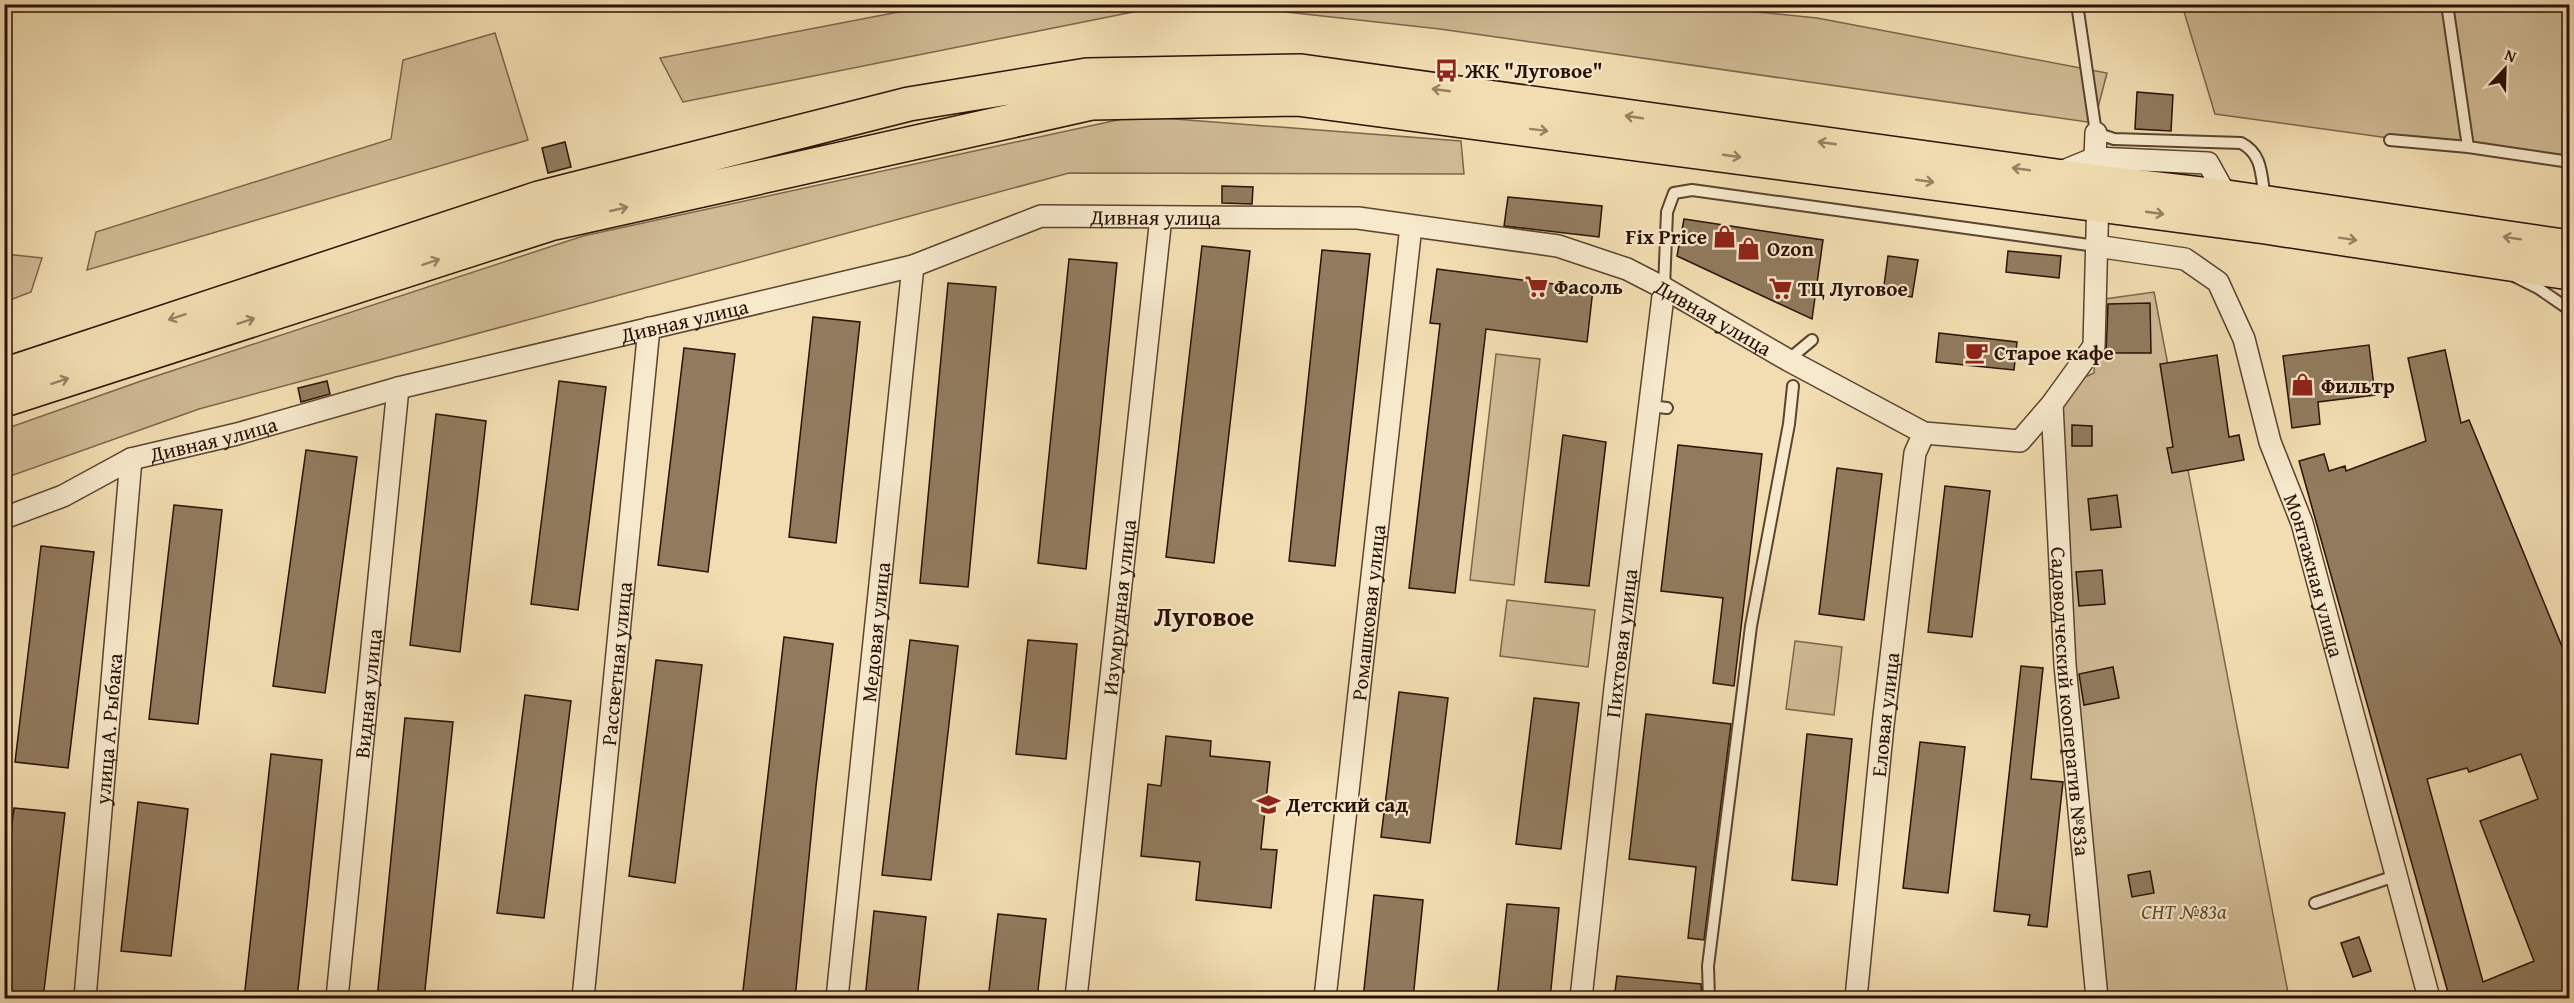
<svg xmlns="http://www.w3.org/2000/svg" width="2574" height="1003" font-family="'Gentium Book Plus',serif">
<rect width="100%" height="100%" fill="#f1ddb1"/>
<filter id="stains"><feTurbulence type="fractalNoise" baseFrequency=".00333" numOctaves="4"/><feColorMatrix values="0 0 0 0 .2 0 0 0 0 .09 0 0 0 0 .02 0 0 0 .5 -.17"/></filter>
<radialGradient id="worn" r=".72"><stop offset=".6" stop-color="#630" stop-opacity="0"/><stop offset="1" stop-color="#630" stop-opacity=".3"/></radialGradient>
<path fill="#cfba94" stroke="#7c654c" stroke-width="1.5" d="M 940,4 L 1168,5 L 683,102 L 660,58 Z
M 1222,5 L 1688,5 L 1817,18 L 2107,73 L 2094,123 L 1440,29 Z
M 2182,5 L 2569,5 L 2569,163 L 2215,114 Z
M 495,33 L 528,140 L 87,270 L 96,232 L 391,139 L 403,60 Z
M 1136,116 L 1461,141 L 1464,174 L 1069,173 L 199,409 L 5,478 L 5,429 L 144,380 L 583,236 Z
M 5,254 L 42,258 L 31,292 L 5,302 Z
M 2154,292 L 2289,998 L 2108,998 L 2070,667 L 2055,391 L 2094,373 L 2098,300 Z
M 1496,354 L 1540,359 L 1514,585 L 1470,580 Z
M 1507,600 L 1595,610 L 1588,667 L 1500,656 Z
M 1795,641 L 1842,647 L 1834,715 L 1786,709 Z"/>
<path fill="#917b5e" stroke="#2a1004" stroke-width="1.5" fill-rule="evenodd" d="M 2137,92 L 2173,95 L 2171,131 L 2135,129 Z
M 565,142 L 571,167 L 548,173 L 542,148 Z
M 1222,186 L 1253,187 L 1252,204 L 1222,203 Z
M 1508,197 L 1602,206 L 1599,237 L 1504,226 Z
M 1684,219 L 1823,240 L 1812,319 L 1677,256 Z
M 1202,246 L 1250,251 L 1214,563 L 1166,557 Z
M 1322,250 L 1370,254 L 1335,566 L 1289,561 Z
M 2008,251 L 2061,256 L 2059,278 L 2006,272 Z
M 1888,256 L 1918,260 L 1912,297 L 1883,293 Z
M 1069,259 L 1117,263 L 1086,569 L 1038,563 Z
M 1437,269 L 1593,289 L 1587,342 L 1486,329 L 1455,593 L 1409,588 L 1440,324 L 1430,323 Z
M 948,283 L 996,287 L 968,587 L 920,583 Z
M 2150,303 L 2151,353 L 2106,353 L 2108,304 Z
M 813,317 L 860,322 L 836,543 L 789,537 Z
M 1939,333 L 2017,342 L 2014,370 L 1936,362 Z
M 2369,345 L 2375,395 L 2318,402 L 2320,424 L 2292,428 L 2283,356 Z
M 684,348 L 735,354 L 708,572 L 658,565 Z
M 2445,350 L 2461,423 L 2469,420 L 2570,666 L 2570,999 L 2444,999 L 2449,996 L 2299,461 L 2324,454 L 2329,471 L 2345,466 L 2346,471 L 2426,441 L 2408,358 ZM 2521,754 L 2538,799 L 2480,821 L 2534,961 L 2483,982 L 2427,779 L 2467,768 L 2469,772 Z
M 2217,355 L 2229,437 L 2239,435 L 2244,460 L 2172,473 L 2167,448 L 2173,447 L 2160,364 Z
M 327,381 L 330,394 L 301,402 L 298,388 Z
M 559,381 L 606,387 L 578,610 L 531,604 Z
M 436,414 L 486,421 L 460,652 L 410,645 Z
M 2072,425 L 2092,426 L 2092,446 L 2072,446 Z
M 1563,435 L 1606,442 L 1589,586 L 1545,582 Z
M 1678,445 L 1762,454 L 1734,686 L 1713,683 L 1723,598 L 1661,591 Z
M 306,450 L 357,457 L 325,693 L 273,686 Z
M 1837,468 L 1882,474 L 1864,620 L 1819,614 Z
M 1945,486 L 1990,491 L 1972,637 L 1928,632 Z
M 2117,495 L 2121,527 L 2091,530 L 2088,499 Z
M 174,505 L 222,510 L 198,724 L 149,719 Z
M 41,546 L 94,552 L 68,768 L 15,762 Z
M 2102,570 L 2105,604 L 2079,606 L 2076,572 Z
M 784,637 L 833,644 L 816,786 L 795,999 L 742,999 Z
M 910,640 L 958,646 L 931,880 L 882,875 Z
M 1028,640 L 1077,644 L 1066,759 L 1016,754 Z
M 656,660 L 702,665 L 675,883 L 629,876 Z
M 2021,666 L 2043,668 L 2031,779 L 2063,782 L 2047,927 L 2028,925 L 2030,915 L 1994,911 Z
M 2113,667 L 2119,698 L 2084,705 L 2079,674 Z
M 1399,692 L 1448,698 L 1430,843 L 1381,837 Z
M 525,695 L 571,701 L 544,918 L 497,913 Z
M 1534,698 L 1579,703 L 1561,849 L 1516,844 Z
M 1646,714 L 1731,724 L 1704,940 L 1688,938 L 1696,867 L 1629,859 Z
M 405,718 L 453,722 L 424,999 L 377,999 Z
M 1807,734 L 1852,739 L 1837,885 L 1792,880 Z
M 1166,736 L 1211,741 L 1210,756 L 1270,762 L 1261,849 L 1277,850 L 1271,908 L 1196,900 L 1200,862 L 1141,856 L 1148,784 L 1161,786 Z
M 1920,742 L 1965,747 L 1948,893 L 1903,888 Z
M 271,754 L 322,760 L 297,999 L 244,999 Z
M 138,802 L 188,809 L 171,956 L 121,951 Z
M 14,808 L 65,813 L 43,999 L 4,999 L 4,882 Z
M 2150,871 L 2154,893 L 2132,897 L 2128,875 Z
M 1374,895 L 1423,900 L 1413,999 L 1363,999 Z
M 1507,904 L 1559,908 L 1550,999 L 1497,999 Z
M 874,911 L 926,917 L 917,999 L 865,999 Z
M 998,914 L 1046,919 L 1037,999 L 988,999 Z
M 2359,937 L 2371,971 L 2353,977 L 2341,943 Z
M 1617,976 L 1701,984 L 1702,999 L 1614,999 Z"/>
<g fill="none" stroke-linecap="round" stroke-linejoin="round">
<defs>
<path id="service" d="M 2077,4 L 2096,133 L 2114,139 L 2241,143 C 2263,154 2261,176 2265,199
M 2447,4 L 2468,147
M 2390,140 L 2468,147 L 2570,162
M 2516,277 L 2538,288 L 2570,310
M 1664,288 L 1667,212 L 1674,193 L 1692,190 L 2096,246
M 1788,360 L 1812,340
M 1650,406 L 1667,408
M 2315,903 L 2395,876
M 1709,998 L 1708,966 L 1751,626 L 1789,424 L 1793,386"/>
<g id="minor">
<path d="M 2095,158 L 2096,133"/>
<path d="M 2056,174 L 2095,158 L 2208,163 L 2227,197"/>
<path id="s1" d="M 2096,246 L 2185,259 L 2218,282 L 2244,339 L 2270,442 L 2302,523 L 2429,998"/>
<path id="s2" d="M 2052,404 L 2065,665 L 2097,998"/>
<path id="s3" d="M 4,518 L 63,496 L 131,459 L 237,434 L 398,388 L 913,266 L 1041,216 L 1358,218 L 1558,246 L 1627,269 L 1664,288 L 1788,360 L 1924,433 L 2020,441 L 2052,404 L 2094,346 L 2098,195"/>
<path id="s4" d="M 85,998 L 131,459"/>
<path id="s5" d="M 337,998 L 398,388"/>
<path id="s6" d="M 583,998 L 649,328"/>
<path id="s7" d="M 837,998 L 913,266"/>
<path id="s8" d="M 1076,998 L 1161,217"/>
<path id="s9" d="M 1325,998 L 1411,226"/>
<path id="s10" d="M 1581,998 L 1615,688 L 1664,288"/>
<path id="s11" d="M 1856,998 L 1883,725 L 1915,453 L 1924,433"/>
</g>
<path id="primary" d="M 4,375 L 539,198 L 909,104 L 1087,75 L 1301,71 L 2099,182 L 2227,197 L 2570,247
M 4,400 L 550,224 L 1092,103 L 1297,99 L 2265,227 L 2570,273"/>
</defs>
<use href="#service" stroke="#5c432f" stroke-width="14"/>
<use href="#minor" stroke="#5c432f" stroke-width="24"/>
<use href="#primary" stroke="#2a1004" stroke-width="36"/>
<use href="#service" stroke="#f6e9cc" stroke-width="10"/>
<use href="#minor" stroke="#f6e9cc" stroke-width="21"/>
<use href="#primary" stroke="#f1ddb1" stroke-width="33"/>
</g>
<defs><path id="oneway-shaft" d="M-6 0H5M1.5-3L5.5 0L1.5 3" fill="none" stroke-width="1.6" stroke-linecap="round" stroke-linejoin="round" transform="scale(1.5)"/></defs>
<g stroke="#978163">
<use href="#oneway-shaft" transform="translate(1441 90) rotate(-172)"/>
<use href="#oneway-shaft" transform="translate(1634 117) rotate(-172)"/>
<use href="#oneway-shaft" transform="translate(1539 130) rotate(7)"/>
<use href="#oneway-shaft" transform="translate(1827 143) rotate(-172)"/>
<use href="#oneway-shaft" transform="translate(1732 156) rotate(8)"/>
<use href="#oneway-shaft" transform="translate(2021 169) rotate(-172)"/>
<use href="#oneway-shaft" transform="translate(1925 181) rotate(8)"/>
<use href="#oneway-shaft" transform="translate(619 209) rotate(-13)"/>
<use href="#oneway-shaft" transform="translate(2155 213) rotate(8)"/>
<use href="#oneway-shaft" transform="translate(2512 238) rotate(-171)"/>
<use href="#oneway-shaft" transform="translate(2348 239) rotate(9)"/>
<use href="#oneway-shaft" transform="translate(431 262) rotate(-18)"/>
<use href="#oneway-shaft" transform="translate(177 317) rotate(162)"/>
<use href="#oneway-shaft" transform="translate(246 321) rotate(-18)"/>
<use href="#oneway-shaft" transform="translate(60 381) rotate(-18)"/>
</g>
<defs>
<symbol id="bus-bare" viewBox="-9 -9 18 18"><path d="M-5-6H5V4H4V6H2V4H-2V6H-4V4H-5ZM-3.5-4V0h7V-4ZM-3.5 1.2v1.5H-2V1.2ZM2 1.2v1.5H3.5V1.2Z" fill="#8f2418" stroke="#f6e9cc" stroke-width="2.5" paint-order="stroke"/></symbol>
<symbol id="shop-bare" viewBox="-9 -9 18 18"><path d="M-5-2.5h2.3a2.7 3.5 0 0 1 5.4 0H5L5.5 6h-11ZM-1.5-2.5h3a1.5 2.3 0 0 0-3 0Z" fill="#8f2418" stroke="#f6e9cc" stroke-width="2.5" paint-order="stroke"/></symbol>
<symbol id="supermarket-bare" viewBox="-9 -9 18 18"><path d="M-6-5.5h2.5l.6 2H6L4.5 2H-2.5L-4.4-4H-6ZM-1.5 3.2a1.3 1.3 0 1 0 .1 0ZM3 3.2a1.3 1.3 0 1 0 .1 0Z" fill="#8f2418" stroke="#f6e9cc" stroke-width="2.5" paint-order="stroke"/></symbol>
<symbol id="cafe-bare" viewBox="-9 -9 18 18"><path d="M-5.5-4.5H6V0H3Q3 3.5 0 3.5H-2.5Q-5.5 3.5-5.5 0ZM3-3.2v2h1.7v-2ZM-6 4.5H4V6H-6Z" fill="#8f2418" stroke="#f6e9cc" stroke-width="2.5" paint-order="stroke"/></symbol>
<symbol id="school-bare" viewBox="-9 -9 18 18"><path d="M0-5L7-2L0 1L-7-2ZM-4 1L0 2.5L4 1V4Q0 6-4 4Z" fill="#8f2418" stroke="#f6e9cc" stroke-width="2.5" paint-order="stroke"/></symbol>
</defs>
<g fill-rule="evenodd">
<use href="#bus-bare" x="1430" y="54" width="33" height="33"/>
<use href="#shop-bare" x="1708" y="220" width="33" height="33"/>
<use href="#shop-bare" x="1732" y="232" width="33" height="33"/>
<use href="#supermarket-bare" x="1520" y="270" width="33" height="33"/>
<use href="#supermarket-bare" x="1764" y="272" width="33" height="33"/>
<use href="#cafe-bare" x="1960" y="336" width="33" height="33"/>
<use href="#shop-bare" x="2286" y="368" width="33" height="33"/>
<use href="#school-bare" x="1252" y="788" width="33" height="33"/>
</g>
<g text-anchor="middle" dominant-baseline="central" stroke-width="4.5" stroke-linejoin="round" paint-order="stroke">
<g font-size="21" font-weight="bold" fill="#2a1004" stroke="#f6e9cc" text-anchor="start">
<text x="1465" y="70">ЖК "Луговое"</text>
<text x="1707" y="236" text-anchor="end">Fix Price</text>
<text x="1767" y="248">Ozon</text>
<text x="1554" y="286">Фасоль</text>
<text x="1798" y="288">ТЦ Луговое</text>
<text x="1994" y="352">Старое кафе</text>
<text x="2321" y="385">Фильтр</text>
<text x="1286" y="804">Детский сад</text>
</g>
<g font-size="21" fill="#2a1004" stroke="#f6e9cc">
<text stroke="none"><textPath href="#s3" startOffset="1198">Дивная улица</textPath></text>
<text stroke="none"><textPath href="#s3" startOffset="1774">Дивная улица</textPath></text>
<text stroke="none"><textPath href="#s3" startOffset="711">Дивная улица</textPath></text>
<text stroke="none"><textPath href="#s3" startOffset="225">Дивная улица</textPath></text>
<text stroke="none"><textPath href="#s1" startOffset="440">Монтажная улица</textPath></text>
<text stroke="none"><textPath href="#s8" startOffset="393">Изумрудная улица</textPath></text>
<text stroke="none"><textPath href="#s9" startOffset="388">Ромашковая улица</textPath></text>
<text stroke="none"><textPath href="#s7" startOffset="368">Медовая улица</textPath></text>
<text stroke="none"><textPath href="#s10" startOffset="357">Пихтовая улица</textPath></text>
<text stroke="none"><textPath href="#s6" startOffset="336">Рассветная улица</textPath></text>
<text stroke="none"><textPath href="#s5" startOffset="306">Видная улица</textPath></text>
<text stroke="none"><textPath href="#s2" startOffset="298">Садоводческий кооператив №83а</textPath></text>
<text stroke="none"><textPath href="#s11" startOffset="285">Еловая улица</textPath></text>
<text stroke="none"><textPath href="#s4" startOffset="270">улица А. Рыбака</textPath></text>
</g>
<g font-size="21" font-style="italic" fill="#644c36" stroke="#f6e9cc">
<text x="2184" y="911">СНТ №83а</text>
</g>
<g font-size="27" font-weight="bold" fill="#2a1004" stroke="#f6e9cc">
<text x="1204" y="616">Луговое</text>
</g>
</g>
<rect width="2574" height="1003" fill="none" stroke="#f1ddb1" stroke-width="24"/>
<rect x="6" y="6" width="2562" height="991" fill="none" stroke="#2a1004" stroke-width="3"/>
<rect x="12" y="12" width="2550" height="979" fill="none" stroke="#2a1004" stroke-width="1.5"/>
<g transform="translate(2505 69) rotate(22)" stroke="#f6e9cc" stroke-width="4.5" paint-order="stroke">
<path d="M0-4.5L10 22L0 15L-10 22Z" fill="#2a1004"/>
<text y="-9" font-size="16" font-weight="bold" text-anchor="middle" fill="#2a1004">N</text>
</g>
<rect width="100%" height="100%" filter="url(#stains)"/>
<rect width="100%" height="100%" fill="url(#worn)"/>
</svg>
